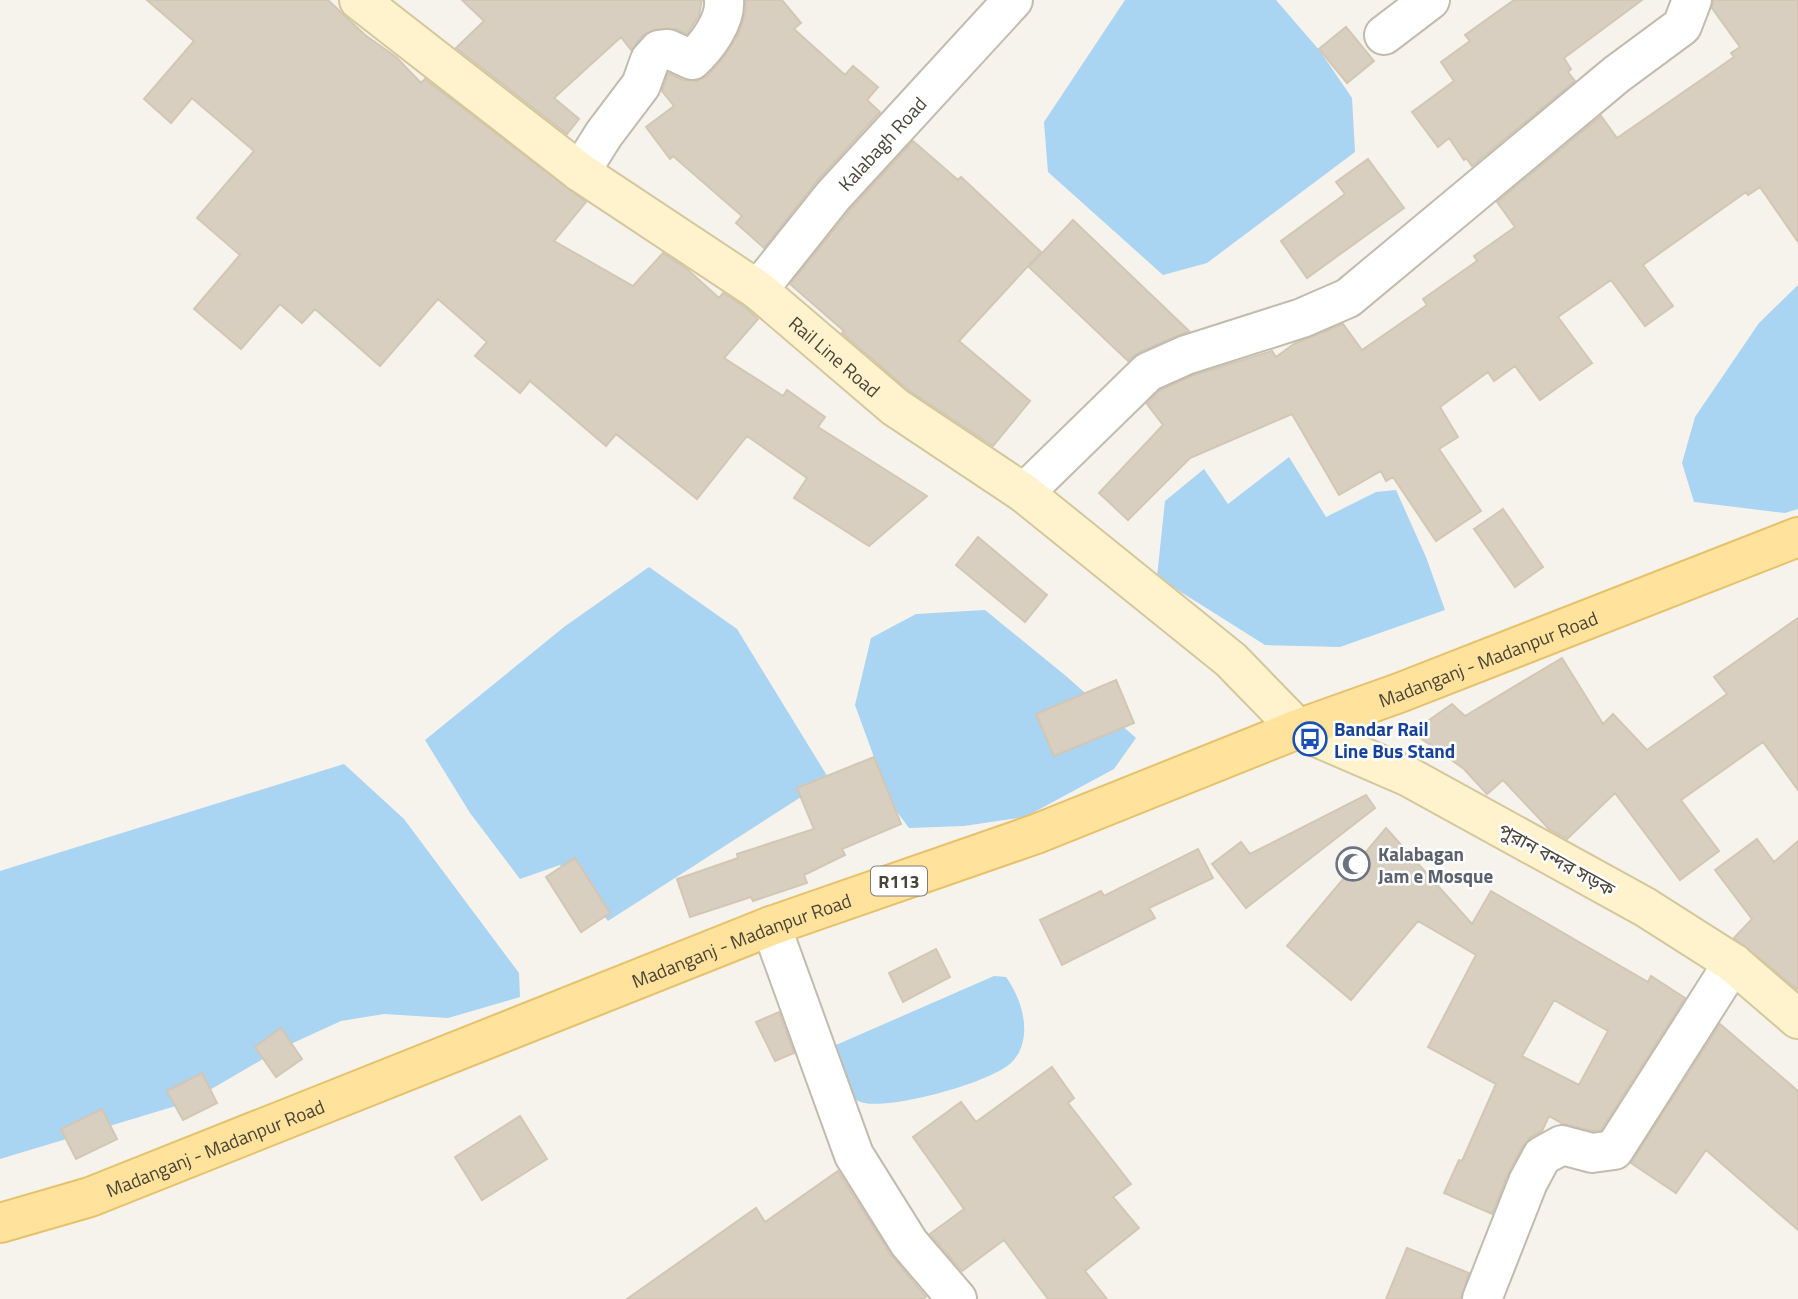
<svg xmlns="http://www.w3.org/2000/svg" width="1798" height="1299" font-family="'Titillium Web','Noto Sans Bengali',sans-serif">
<rect width="100%" height="100%" fill="#f6f3ec"/>
<path fill="#a9d4f2" d="M 1125,0 L 1276,0 L 1320,51 L 1352,98 L 1355,152 L 1207,263 L 1163,275 L 1048,172 L 1044,122 Z
M 1798,285 L 1798,509 L 1785,513 L 1694,502 L 1682,463 L 1695,417 L 1759,323 Z
M 1289,457 L 1326,517 L 1376,492 L 1396,490 L 1426,557 L 1445,610 L 1340,647 L 1265,645 L 1157,577 L 1165,501 L 1204,469 L 1228,504 Z
M 649,567 L 737,629 L 829,779 L 608,921 L 560,865 L 520,879 L 470,813 L 425,740 L 564,627 Z
M 985,610 L 1066,676 L 1136,738 L 1114,769 L 1025,817 L 964,826 L 909,828 L 891,804 L 855,705 L 871,638 L 916,614 Z
M 344,764 L 404,819 L 519,973 L 520,997 L 448,1018 L 384,1014 L 341,1021 L 282,1048 L 189,1102 L 0,1159 L 0,871 Z
M 994,976 L 1006,977 C 1022,999 1034,1037 1013,1061 C 994,1082 894,1109 865,1103 C 861,1103 854,1099 851,1096 C 842,1087 838,1058 836,1045 Z"/>
<path fill="#d8cfc1" stroke="#d3c7b4" stroke-width="2" fill-rule="evenodd" d="M 147,0 L 328,0 L 365,35 L 396,57 L 421,83 L 425,79 L 586,202 L 554,241 L 633,286 L 663,253 L 687,269 L 719,298 L 723,293 L 745,307 L 758,319 L 724,358 L 783,396 L 787,390 L 825,417 L 818,427 L 927,496 L 869,546 L 794,498 L 807,478 L 747,436 L 697,499 L 616,434 L 606,446 L 530,381 L 520,393 L 475,356 L 487,342 L 438,299 L 380,366 L 315,309 L 302,323 L 280,304 L 241,349 L 194,309 L 240,255 L 197,218 L 254,151 L 192,98 L 171,123 L 144,99 L 194,41 Z
M 462,0 L 702,0 L 699,15 L 687,34 L 676,29 L 656,29 L 643,35 L 631,50 L 621,37 L 554,98 L 579,119 L 567,134 L 456,48 L 484,21 Z
M 746,0 L 782,0 L 801,23 L 794,29 L 845,75 L 853,66 L 878,87 L 867,100 L 880,112 L 817,181 L 764,248 L 736,223 L 742,216 L 673,156 L 670,159 L 646,127 L 674,106 L 662,91 L 668,73 L 683,80 L 697,81 L 707,76 L 721,61 L 739,33 L 745,13 Z
M 1514,0 L 1642,0 L 1564,58 L 1571,69 L 1568,72 L 1575,81 L 1472,166 L 1466,158 L 1464,160 L 1449,138 L 1438,147 L 1412,112 L 1454,81 L 1441,62 L 1470,41 L 1465,35 Z
M 1713,0 L 1798,0 L 1798,242 L 1760,187 L 1748,195 L 1746,192 L 1643,265 L 1673,306 L 1645,326 L 1611,280 L 1558,317 L 1592,363 L 1540,400 L 1515,366 L 1494,381 L 1488,372 L 1440,407 L 1458,437 L 1439,449 L 1481,511 L 1436,541 L 1393,477 L 1386,481 L 1381,471 L 1339,495 L 1292,414 L 1190,458 L 1128,520 L 1099,493 L 1163,425 L 1147,404 L 1160,390 L 1194,375 L 1272,351 L 1276,357 L 1294,344 L 1343,324 L 1362,350 L 1427,305 L 1423,299 L 1477,261 L 1474,256 L 1515,227 L 1497,202 L 1601,116 L 1617,138 L 1734,57 L 1731,53 L 1740,47 L 1712,8 Z
M 1346,27 L 1374,61 L 1347,83 L 1319,49 Z
M 913,141 L 958,180 L 961,177 L 1041,252 L 959,341 L 1030,401 L 993,446 L 908,390 L 842,333 L 844,331 L 790,284 L 850,210 Z
M 1368,159 L 1404,208 L 1307,278 L 1281,241 L 1345,194 L 1336,182 Z
M 1073,220 L 1189,331 L 1139,352 L 1128,361 L 1029,267 Z
M 1503,509 L 1543,567 L 1515,587 L 1474,529 Z
M 978,537 L 1047,595 L 1025,622 L 956,565 Z
M 1798,618 L 1798,790 L 1763,742 L 1681,800 L 1719,851 L 1680,880 L 1615,793 L 1567,839 L 1549,829 L 1503,780 L 1487,794 L 1464,769 L 1412,732 L 1452,704 L 1465,716 L 1562,658 L 1603,724 L 1613,714 L 1647,750 L 1727,694 L 1714,677 Z
M 1116,680 L 1134,723 L 1054,756 L 1036,714 Z
M 874,757 L 901,824 L 842,849 L 845,855 L 804,875 L 807,883 L 753,901 L 751,897 L 690,917 L 677,879 L 738,858 L 737,854 L 814,829 L 797,788 Z
M 1366,795 L 1375,808 L 1246,908 L 1212,864 L 1241,842 L 1250,854 Z
M 1386,828 L 1472,924 L 1491,891 L 1648,982 L 1651,976 L 1685,998 L 1601,1130 L 1593,1131 L 1563,1124 L 1549,1116 L 1542,1131 L 1531,1137 L 1523,1146 L 1508,1174 L 1492,1214 L 1444,1193 L 1459,1160 L 1462,1161 L 1496,1084 L 1428,1047 L 1476,955 L 1418,921 L 1351,1000 L 1287,946 ZM 1554,1000 L 1608,1031 L 1579,1085 L 1522,1056 Z
M 1757,839 L 1774,862 L 1798,841 L 1798,990 L 1734,938 L 1752,919 L 1715,870 Z
M 1198,849 L 1213,878 L 1149,908 L 1155,918 L 1062,965 L 1040,920 L 1101,891 L 1104,896 Z
M 575,858 L 610,913 L 581,932 L 546,877 Z
M 936,949 L 950,977 L 903,1002 L 889,973 Z
M 779,1012 L 794,1053 L 775,1061 L 756,1022 Z
M 1720,1024 L 1798,1091 L 1798,1230 L 1706,1150 L 1676,1193 L 1631,1163 Z
M 281,1028 L 302,1059 L 276,1077 L 255,1047 Z
M 1052,1067 L 1074,1098 L 1068,1103 L 1131,1184 L 1113,1197 L 1139,1228 L 1085,1271 L 1107,1299 L 1048,1299 L 1004,1240 L 962,1271 L 930,1234 L 964,1209 L 913,1137 L 961,1102 L 976,1122 Z
M 202,1073 L 217,1103 L 183,1120 L 167,1091 Z
M 102,1109 L 117,1139 L 76,1159 L 61,1129 Z
M 520,1116 L 547,1159 L 482,1200 L 455,1157 Z
M 838,1171 L 891,1255 L 926,1297 L 923,1299 L 627,1299 L 756,1208 L 765,1222 Z
M 1407,1248 L 1469,1273 L 1461,1299 L 1386,1299 Z"/>
<g fill="none" stroke-linecap="round" stroke-linejoin="round">
<defs>
<g id="street">
<path d="M 1384,35 L 1430,0"/>
<path d="M 580,172 L 604,134 L 641,85 L 650,60 L 659,50 L 668,49 L 692,60 C 707,46 726,21 724,0"/>
<path id="s1" d="M 758,290 L 833,196 L 1013,0"/>
<path d="M 1024,493 L 1148,372 L 1186,355 L 1302,318 L 1348,298 L 1617,74 L 1682,26 L 1692,0"/>
<path d="M 771,926 L 854,1155 L 909,1243 L 957,1299"/>
<path d="M 1482,1299 L 1528,1182 L 1542,1156 L 1562,1145 L 1592,1153 L 1614,1150 L 1733,963"/>
</g>
<g id="secondary">
<path id="s2" d="M 359,0 L 580,172 L 758,290 L 895,407 L 1024,493 L 1231,660 L 1298,729 L 1409,777 L 1645,907 L 1733,963 L 1798,1019"/>
</g>
<g id="primary">
<path id="s3" d="M 0,1223 L 90,1197 L 771,926 L 1036,834 L 1298,729 L 1399,693 L 1798,537"/>
</g>
</defs>
<use href="#street" stroke="#c2bbae" stroke-width="42"/>
<use href="#secondary" stroke="#d6c79b" stroke-width="42"/>
<use href="#primary" stroke="#e6c16a" stroke-width="42"/>
<use href="#street" stroke="#fff" stroke-width="38"/>
<use href="#secondary" stroke="#fff3cd" stroke-width="38"/>
<use href="#primary" stroke="#ffe39c" stroke-width="38"/>
</g>
<defs>
<symbol id="bus-ring" viewBox="-11 -11 22 22"><circle r="9.5" fill="#fff" stroke="#1a4fb4" stroke-width="1.5"/><path d="M-5-6H5V4H4V6H2V4H-2V6H-4V4H-5ZM-3.5-4V0h7V-4ZM-3.5 1.2v1.5H-2V1.2ZM2 1.2v1.5H3.5V1.2Z" fill="#1a4fb4"/></symbol>
<symbol id="mosque-ring" viewBox="-11 -11 22 22"><circle r="9.5" fill="#fff" stroke="#6b7280" stroke-width="1.5"/><path d="M3.5-4.9A6 6 0 1 0 3.5 4.9A5 5 0 1 1 3.5-4.9Z" fill="#6b7280"/></symbol>
</defs>
<g fill-rule="evenodd">
<use href="#bus-ring" x="1291" y="720" width="38" height="38"/>
<use href="#mosque-ring" x="1334" y="845" width="38" height="38"/>
</g>
<g text-anchor="middle" dominant-baseline="central" stroke-width="5" stroke-linejoin="round" paint-order="stroke">
<rect fill="#fff" stroke="#817c74" stroke-width="2" x="871" y="866.5" width="56" height="29" rx="5"/>
<g font-size="18" font-weight="bold" fill="#4b4439">
<text x="899" y="881">R113</text>
</g>
<g font-size="19" fill="#4b4439" stroke="#fff">
<text stroke="none"><textPath href="#s1" startOffset="192">Kalabagh Road</textPath></text>
<text stroke="none"><textPath href="#s2" startOffset="595">Rail Line Road</textPath></text>
<text stroke="none"><textPath href="#s3" startOffset="1592">Madanganj - Madanpur Road</textPath></text>
<text transform="translate(1557 859) rotate(29)">পুরান বন্দর সড়ক</text>
<text stroke="none"><textPath href="#s3" startOffset="794">Madanganj - Madanpur Road</textPath></text>
<text stroke="none"><textPath href="#s3" startOffset="228">Madanganj - Madanpur Road</textPath></text>
</g>
<g font-size="19" font-weight="bold" fill="#164399" stroke="#fff" text-anchor="start">
<text x="1334" y="728">Bandar Rail<tspan x="1334" dy="22">Line Bus Stand</tspan></text>
</g>
<g font-size="19" font-weight="bold" fill="#5b616d" stroke="#fff" text-anchor="start">
<text x="1378" y="853">Kalabagan<tspan x="1378" dy="22">Jam e Mosque</tspan></text>
</g>
</g>
</svg>
